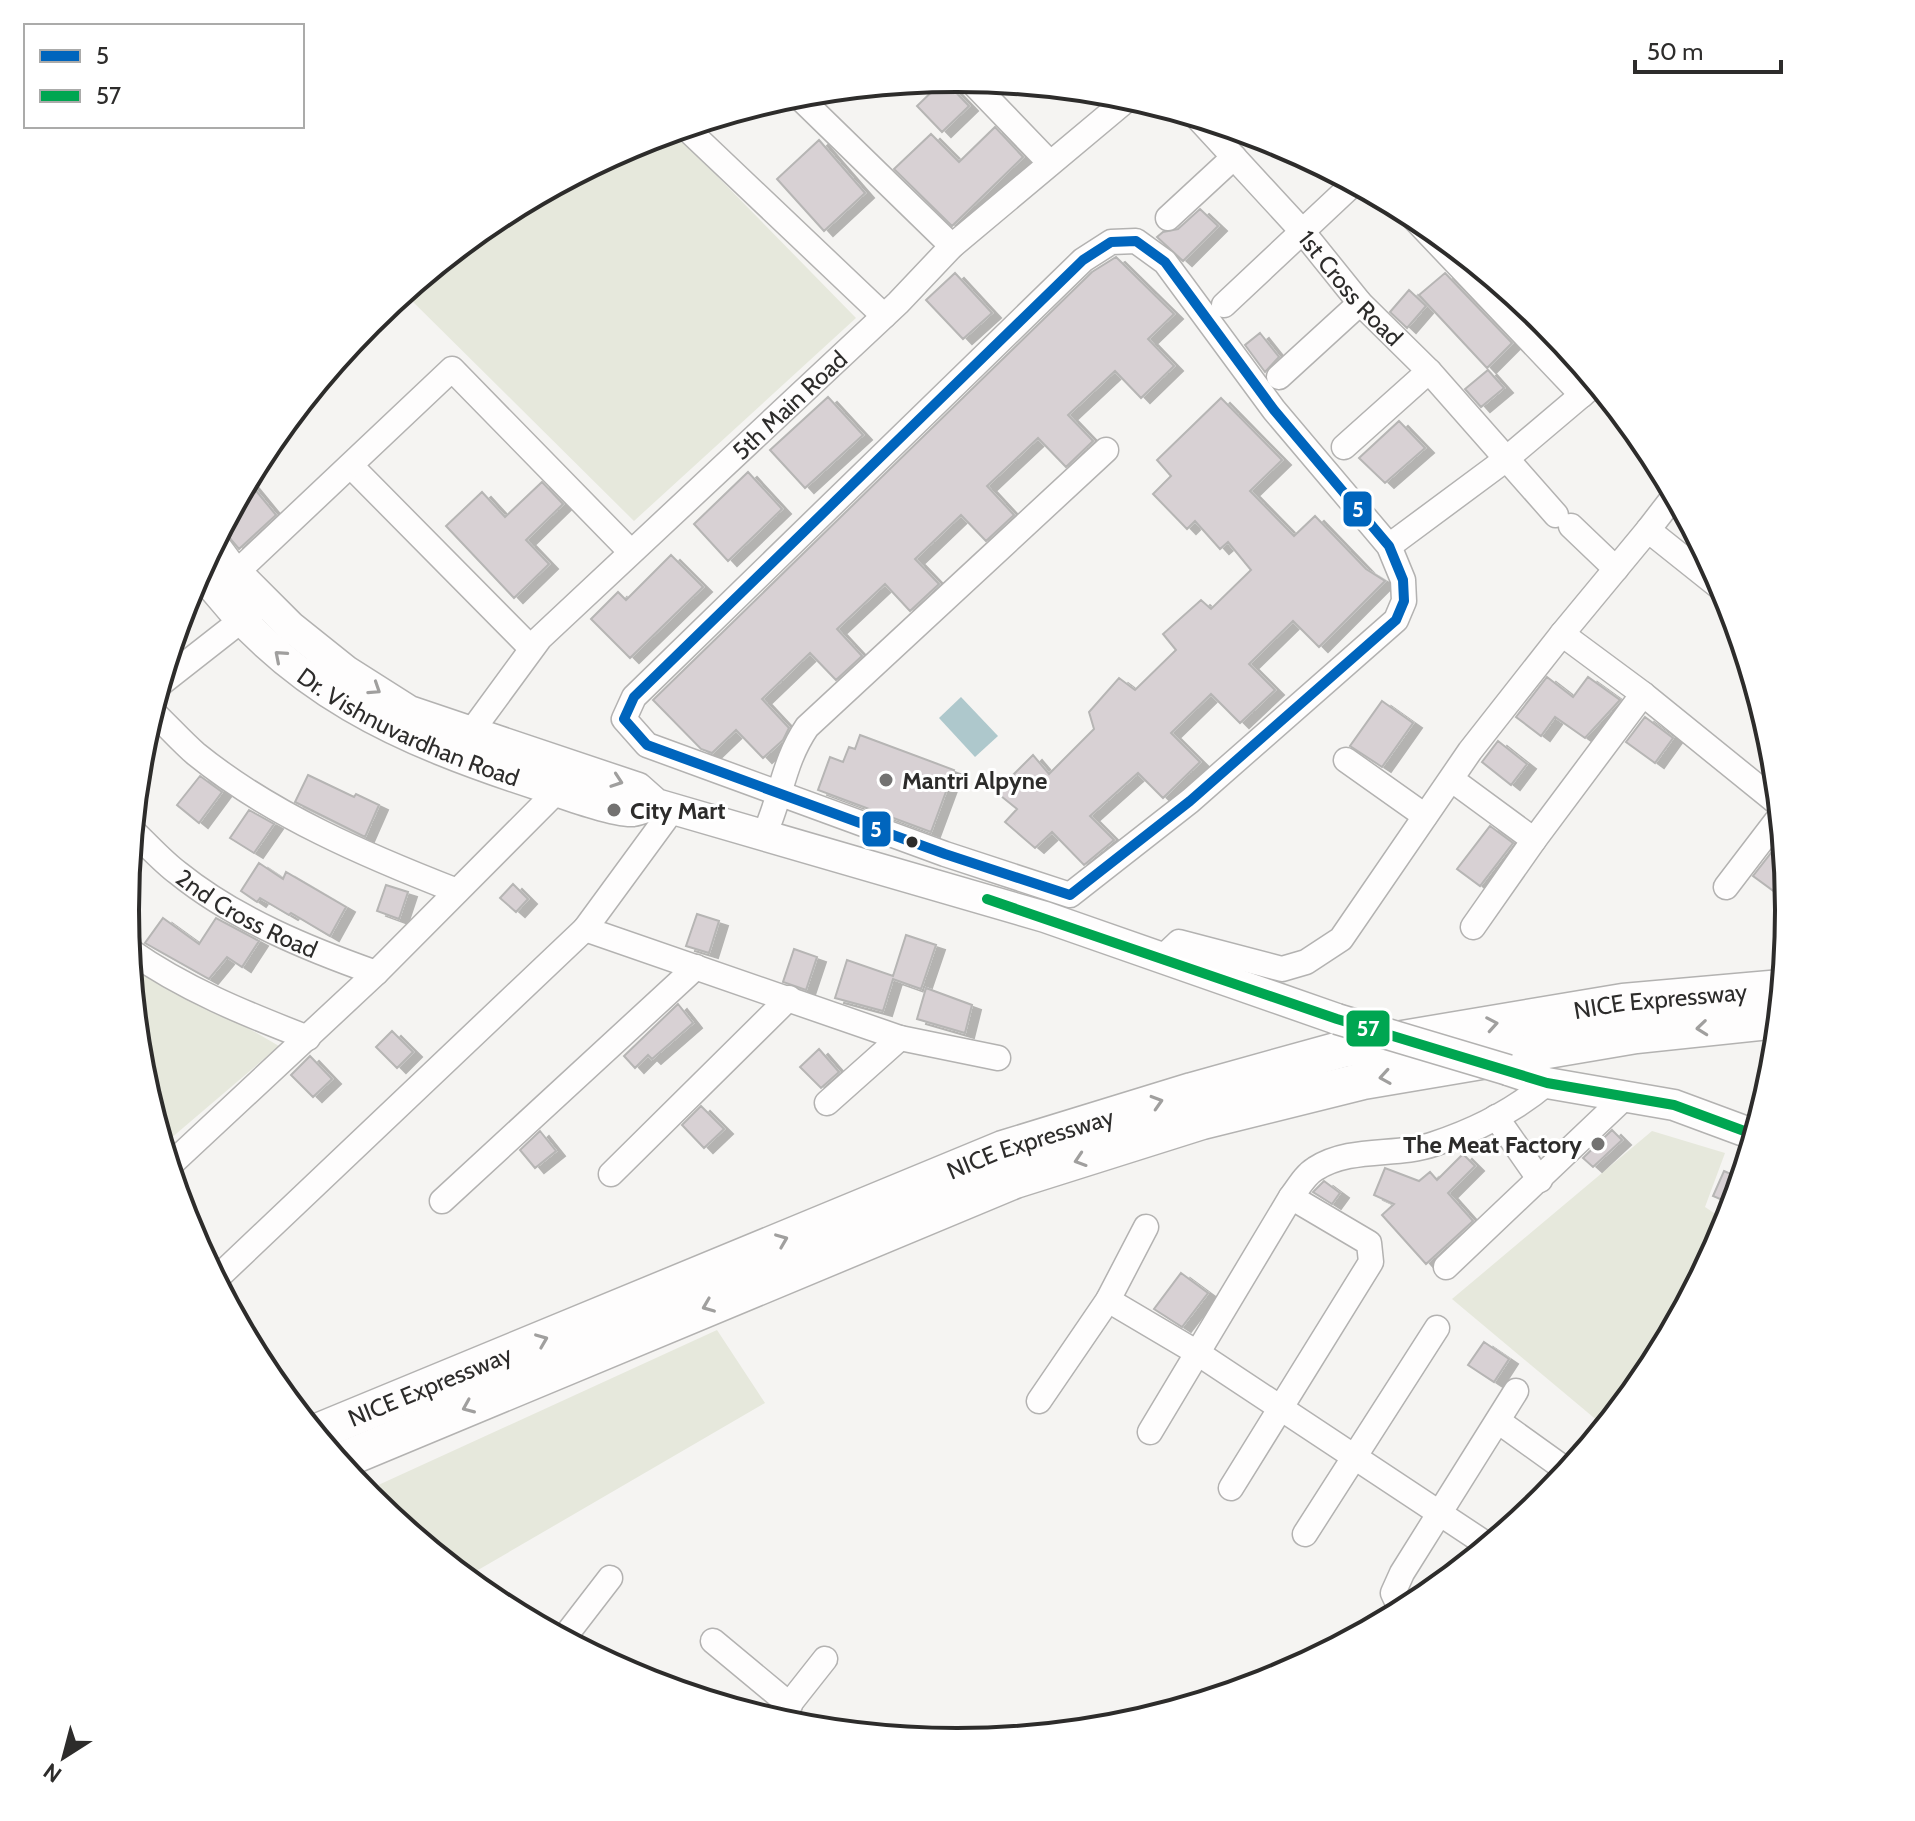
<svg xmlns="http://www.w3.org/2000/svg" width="1915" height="1821" font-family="Cabin,sans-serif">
<defs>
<filter id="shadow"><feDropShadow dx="9" dy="5" stdDeviation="0" flood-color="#0004"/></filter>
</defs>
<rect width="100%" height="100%" fill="#f5f4f2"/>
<path fill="#e6e8dc" d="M 673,131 L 856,318 L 634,521 L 404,293 L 495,218 L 639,141 Z
M 130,960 L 279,1046 L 163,1145 L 141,1072 Z
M 1652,1131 L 1725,1153 L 1705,1207 L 1729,1223 L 1649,1373 L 1605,1427 L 1452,1299 Z
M 717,1330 L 765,1403 L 478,1570 L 468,1580 L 363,1492 Z"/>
<path fill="#aec8cc" d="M 961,697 L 998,736 L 975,757 L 939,718 Z"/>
<path fill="#d8d1d4" stroke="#b6b5b4" stroke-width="2" filter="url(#shadow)" d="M 944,80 L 969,106 L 942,132 L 917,106 Z
M 995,127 L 1023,157 L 952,226 L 894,169 L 931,134 L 959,162 Z
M 819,140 L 865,193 L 824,231 L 777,179 Z
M 1200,209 L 1218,226 L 1183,261 L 1157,237 L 1163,232 L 1178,229 Z
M 1116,257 L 1174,314 L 1148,339 L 1174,366 L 1141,398 L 1115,371 L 1068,415 L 1093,441 L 1066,467 L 1038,438 L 987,486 L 1014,515 L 986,541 L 961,515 L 915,559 L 939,584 L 910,611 L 885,584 L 837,629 L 862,656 L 836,680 L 810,653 L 762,699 L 789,728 L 783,740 L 763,758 L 736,730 L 712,753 L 701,749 L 653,700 L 1092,272 Z
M 955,273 L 992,313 L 963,339 L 926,300 Z
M 1445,273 L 1512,343 L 1487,368 L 1419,295 Z
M 1409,290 L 1426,306 L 1407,328 L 1390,312 Z
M 1260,333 L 1279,357 L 1265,372 L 1245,345 Z
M 1556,334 L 1578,361 L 1574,365 L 1550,340 Z
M 1488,370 L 1504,388 L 1481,407 L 1465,389 Z
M 828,397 L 863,435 L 805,488 L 770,450 Z
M 1221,398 L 1282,460 L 1250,491 L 1294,536 L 1315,516 L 1366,569 L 1385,581 L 1319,647 L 1293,621 L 1249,664 L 1275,690 L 1240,723 L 1211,694 L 1171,733 L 1200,762 L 1163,798 L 1138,773 L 1090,816 L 1114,840 L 1084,865 L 1052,832 L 1035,848 L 1005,822 L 1017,809 L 996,792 L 1033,755 L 1049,774 L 1094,729 L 1089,712 L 1119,678 L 1135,690 L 1176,650 L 1163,634 L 1201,600 L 1211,609 L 1251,570 L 1228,542 L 1220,549 L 1195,521 L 1187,529 L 1153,494 L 1171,476 L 1157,460 Z
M 1399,421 L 1425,448 L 1385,483 L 1359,458 Z
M 748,472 L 782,509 L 728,561 L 694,524 Z
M 248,481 L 276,515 L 239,549 L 222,529 Z
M 542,482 L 563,504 L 526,540 L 549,564 L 514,598 L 446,526 L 482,492 L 505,517 Z
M 671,555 L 703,587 L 630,658 L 591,619 L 618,592 L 626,600 Z
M 1547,677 L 1573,697 L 1588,677 L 1620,700 L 1585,738 L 1555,717 L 1541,736 L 1516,717 Z
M 1382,701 L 1413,723 L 1382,767 L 1350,746 Z
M 1645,717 L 1673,738 L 1655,763 L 1626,742 Z
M 860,735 L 954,770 L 931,832 L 818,790 L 830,757 L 843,762 L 849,747 L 855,749 Z
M 1498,741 L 1527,764 L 1511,785 L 1482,762 Z
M 308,775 L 354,797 L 356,794 L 379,805 L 365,837 L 295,802 Z
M 200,776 L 222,792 L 199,823 L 177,805 Z
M 249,810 L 274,824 L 254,853 L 230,838 Z
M 1490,826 L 1513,843 L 1480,886 L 1457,869 Z
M 1771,853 L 1785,864 L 1787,884 L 1779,895 L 1753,876 Z
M 259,863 L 283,879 L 286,872 L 346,907 L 330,936 L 291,913 L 289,915 L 260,898 L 257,902 L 241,891 Z
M 513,884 L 528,899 L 516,912 L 500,898 Z
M 386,885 L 408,892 L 399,919 L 377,911 Z
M 697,914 L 719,921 L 709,953 L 686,946 Z
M 163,918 L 199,944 L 216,918 L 259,941 L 242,967 L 227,957 L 209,979 L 145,943 Z
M 906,935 L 936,945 L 921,989 L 893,979 L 883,1011 L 835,998 L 847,960 L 893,976 Z
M 794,949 L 817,957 L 806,990 L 783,982 Z
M 926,988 L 972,1005 L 965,1033 L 917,1019 Z
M 678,1004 L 693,1023 L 652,1059 L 648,1055 L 635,1068 L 624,1056 Z
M 392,1031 L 413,1052 L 397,1068 L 376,1047 Z
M 819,1049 L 839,1072 L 821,1088 L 800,1067 Z
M 310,1056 L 332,1079 L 313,1097 L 291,1075 Z
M 701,1106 L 724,1129 L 704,1148 L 682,1125 Z
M 1612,1130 L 1622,1140 L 1593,1167 L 1583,1158 Z
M 540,1131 L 556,1151 L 535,1168 L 520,1150 Z
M 1463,1154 L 1475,1166 L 1448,1193 L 1473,1221 L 1426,1264 L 1382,1215 L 1394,1204 L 1374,1195 L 1385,1168 L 1419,1181 L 1430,1172 L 1437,1180 Z
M 1724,1171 L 1742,1179 L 1734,1205 L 1713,1196 Z
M 1324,1181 L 1340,1193 L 1332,1204 L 1313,1192 Z
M 1181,1273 L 1208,1293 L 1182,1327 L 1154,1309 Z
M 1484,1342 L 1509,1359 L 1494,1382 L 1468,1365 Z"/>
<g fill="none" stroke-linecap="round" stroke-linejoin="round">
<defs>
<g id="minor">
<path d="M 969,79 L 1050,163"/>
<path d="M 796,94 L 952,246"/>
<path id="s1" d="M 1197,117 L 1302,231 L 1360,303 L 1429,371 L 1556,515"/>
<path d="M 685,127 L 884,316"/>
<path d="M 1408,212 L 1582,395"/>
<path d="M 1168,218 L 1234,157"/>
<path d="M 1136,241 L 1165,262 L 1274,410 L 1389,546 L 1403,580 L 1404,601 L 1396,620 L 1190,801 L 1070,895 L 945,854 L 647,745 L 624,719 L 634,697 L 1083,260 L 1111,242 Z"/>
<path d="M 1224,305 L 1354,183"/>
<path d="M 1279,377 L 1360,303"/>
<path d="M 1344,447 L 1429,371"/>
<path d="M 351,466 L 531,648"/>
<path d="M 1571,526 L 1616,569"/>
<path d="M 1648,530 L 1675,495"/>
<path d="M 1389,546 L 1505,460 L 1596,383"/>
<path d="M 236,573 L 452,369 L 631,552"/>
<path d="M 1562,634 L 1648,530 L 1727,593"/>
<path d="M 160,684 L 257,608"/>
<path d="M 1643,694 L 1780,805"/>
<path d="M 152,711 C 167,725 181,741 196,754 C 271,815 367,856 457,891"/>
<path id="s2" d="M 471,732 L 540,638 L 898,303 L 952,246 L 1130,97"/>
<path d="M 1346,760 L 1425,816"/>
<path d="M 673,809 L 585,929 L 900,1038 L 827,1103"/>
<path id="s3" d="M 133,831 C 148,845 162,861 178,873 C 235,919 308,949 376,973"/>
<path d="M 764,835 C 782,796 783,762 807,727 L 1106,450"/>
<path d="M 1726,887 L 1781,815"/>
<path d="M 1473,927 L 1534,840"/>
<path d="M 129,950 C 184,989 246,1014 308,1038"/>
<path d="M 1161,959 L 1179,942 L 1282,969 L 1306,962 L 1341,939 L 1470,751 L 1562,634 L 1643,694 L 1534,840 L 1451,779"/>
<path d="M 900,1038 L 998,1058"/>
<path d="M 1496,1117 L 1540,1180"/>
<path d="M 169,1166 L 376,973 L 557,791"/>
<path d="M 611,1174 L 789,998"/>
<path d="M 442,1201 L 696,967"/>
<path d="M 1446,1267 L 1626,1096"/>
<path d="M 215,1280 L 585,929"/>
<path d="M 1108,1300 L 1196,1352 L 1489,1546"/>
<path d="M 1039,1401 L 1108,1300 L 1146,1227"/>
<path d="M 1498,1421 L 1569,1472"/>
<path d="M 1150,1432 L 1291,1197 C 1298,1188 1305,1175 1315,1169 C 1351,1146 1396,1157 1434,1144 C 1474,1131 1515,1110 1547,1083"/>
<path d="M 1231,1488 L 1371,1262 L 1369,1243 L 1291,1197"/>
<path d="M 1305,1534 L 1437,1328"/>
<path d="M 1402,1612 L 1393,1593 L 1402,1573 L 1516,1391"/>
<path d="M 563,1639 L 610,1578"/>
<path d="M 713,1641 L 790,1705"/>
<path d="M 776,1721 L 825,1659"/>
</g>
<g id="major">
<path d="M 214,545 L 228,564 L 291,627 L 346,671 L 409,711 L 638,788 L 656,804 L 1045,917 L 1337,1019"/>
<path id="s4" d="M 200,570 C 289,691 400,740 539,785 C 557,791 616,813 633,811 C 640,810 649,806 656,804"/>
<path d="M 1508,1070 L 1547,1083 L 1674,1105 L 1755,1135"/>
</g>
<g id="highway">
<path id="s5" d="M 315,1433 L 1003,1149 L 1192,1091 L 1343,1049 L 1623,1002 L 1782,988"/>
<path d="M 338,1462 L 1015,1180 L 1202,1121 L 1363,1081 L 1636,1035 L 1779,1020"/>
</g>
</defs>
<use href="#minor" stroke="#b3b2b1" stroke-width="27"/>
<use href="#major" stroke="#b3b2b1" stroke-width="33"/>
<use href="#highway" stroke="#b3b2b1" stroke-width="39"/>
<use href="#minor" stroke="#fefdfd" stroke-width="24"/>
<use href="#major" stroke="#fefdfd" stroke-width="30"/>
<use href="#highway" stroke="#fefdfd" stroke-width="36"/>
<defs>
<path id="major-bridge" d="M 1337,1019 L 1508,1070"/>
</defs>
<use href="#major-bridge" stroke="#b3b2b1" stroke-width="33" stroke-linecap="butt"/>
<use href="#major-bridge" stroke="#fefdfd" stroke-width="30"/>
<defs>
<path id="bus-1" d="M 1136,241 L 1165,262 L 1274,410 L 1389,546 L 1403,580 L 1404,601 L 1396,620 L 1190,801 L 1070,895 L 945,854 L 647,745 L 624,719 L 634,697 L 1083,260 L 1111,242 Z"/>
<path id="bus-2" d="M 987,899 L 1337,1019 L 1547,1083 L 1674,1105 L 1755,1135"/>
</defs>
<use href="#bus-1" stroke="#fff" stroke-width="16"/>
<use href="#bus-2" stroke="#fff" stroke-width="16"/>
<use href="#bus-1" stroke="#0065bd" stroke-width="10"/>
<use href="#bus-2" stroke="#00a651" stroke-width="10"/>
</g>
<defs><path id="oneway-chevron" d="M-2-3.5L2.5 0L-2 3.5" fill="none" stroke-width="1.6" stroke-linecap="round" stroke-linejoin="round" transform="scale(2)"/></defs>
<g stroke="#a09f9e">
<use href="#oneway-chevron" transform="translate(280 656) rotate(-139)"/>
<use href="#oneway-chevron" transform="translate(375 689) rotate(33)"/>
<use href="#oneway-chevron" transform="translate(617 781) rotate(19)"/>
<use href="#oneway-chevron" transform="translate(1492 1024) rotate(-10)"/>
<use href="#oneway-chevron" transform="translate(1702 1028) rotate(174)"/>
<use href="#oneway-chevron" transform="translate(1385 1077) rotate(171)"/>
<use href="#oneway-chevron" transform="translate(1157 1102) rotate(-17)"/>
<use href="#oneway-chevron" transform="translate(1080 1160) rotate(162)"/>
<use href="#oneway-chevron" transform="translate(782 1240) rotate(-22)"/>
<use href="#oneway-chevron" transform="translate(708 1306) rotate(158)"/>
<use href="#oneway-chevron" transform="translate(542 1340) rotate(-22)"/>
<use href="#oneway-chevron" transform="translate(468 1407) rotate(157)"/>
</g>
<g fill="#737271" stroke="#fff" stroke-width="3">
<circle cx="886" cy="780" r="8"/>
<circle cx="614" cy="810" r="8"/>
<circle cx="1598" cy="1144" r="8"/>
</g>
<circle fill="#2d2c2b" stroke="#fff" stroke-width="3" cx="912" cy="842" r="7"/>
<g text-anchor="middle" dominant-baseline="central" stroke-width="6" stroke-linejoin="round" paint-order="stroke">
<g font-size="24" fill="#2d2c2b" stroke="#fff">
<text stroke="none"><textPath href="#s1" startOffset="230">1st Cross Road</textPath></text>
<text stroke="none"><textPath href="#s2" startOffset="458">5th Main Road</textPath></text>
<text stroke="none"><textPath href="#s4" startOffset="266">Dr. Vishnuvardhan Road</textPath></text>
<text stroke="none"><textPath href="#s3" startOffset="142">2nd Cross Road</textPath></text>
<text stroke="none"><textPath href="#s5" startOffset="1420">NICE Expressway</textPath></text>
<text stroke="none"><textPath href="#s5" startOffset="772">NICE Expressway</textPath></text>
<text stroke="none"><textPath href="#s5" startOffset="124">NICE Expressway</textPath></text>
</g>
<g font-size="24" font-weight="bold" fill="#2d2c2b" stroke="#fff" text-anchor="start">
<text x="902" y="780">Mantri Alpyne</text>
<text x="630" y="810">City Mart</text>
<text x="1582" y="1144" text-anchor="end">The Meat Factory</text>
</g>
</g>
<path d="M0 0H1915V1821H0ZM139 910a818 818 0 1 1 1636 0a818 818 0 1 1-1636 0Z" fill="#fff" fill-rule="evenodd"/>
<path fill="none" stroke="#2d2c2b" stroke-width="4" d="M139 910a818 818 0 1 1 1636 0a818 818 0 1 1-1636 0Z"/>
<g stroke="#fff" stroke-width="3">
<rect x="1342" y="490" width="31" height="38" rx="8" fill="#0065bd"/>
<rect x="861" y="810" width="31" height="38" rx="8" fill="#0065bd"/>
<rect x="1345" y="1009" width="46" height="39" rx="8" fill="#00a651"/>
</g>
<g font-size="22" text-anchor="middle" font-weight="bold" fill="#fff">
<text x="1358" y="517">5</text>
<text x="876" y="837">5</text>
<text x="1368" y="1036">57</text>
</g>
<rect x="24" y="24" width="280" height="104" fill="#ffffff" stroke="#ababaa" stroke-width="2"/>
<rect x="40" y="50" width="40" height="12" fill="#0065bd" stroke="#ababaa" stroke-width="2"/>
<text x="96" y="64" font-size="24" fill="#2d2c2b">5</text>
<rect x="40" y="90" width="40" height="12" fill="#00a651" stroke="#ababaa" stroke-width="2"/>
<text x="96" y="104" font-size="24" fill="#2d2c2b">57</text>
<g transform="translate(64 1757) rotate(216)" stroke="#ffffff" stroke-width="6" paint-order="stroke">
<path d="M0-6L14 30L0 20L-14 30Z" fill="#2d2c2b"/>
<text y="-12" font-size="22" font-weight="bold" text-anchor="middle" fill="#2d2c2b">N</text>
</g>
<path d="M1635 60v12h146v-12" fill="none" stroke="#2d2c2b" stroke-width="4"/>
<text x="1647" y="60" font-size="24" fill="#2d2c2b" stroke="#ffffff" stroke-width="6" paint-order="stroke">50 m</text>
</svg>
